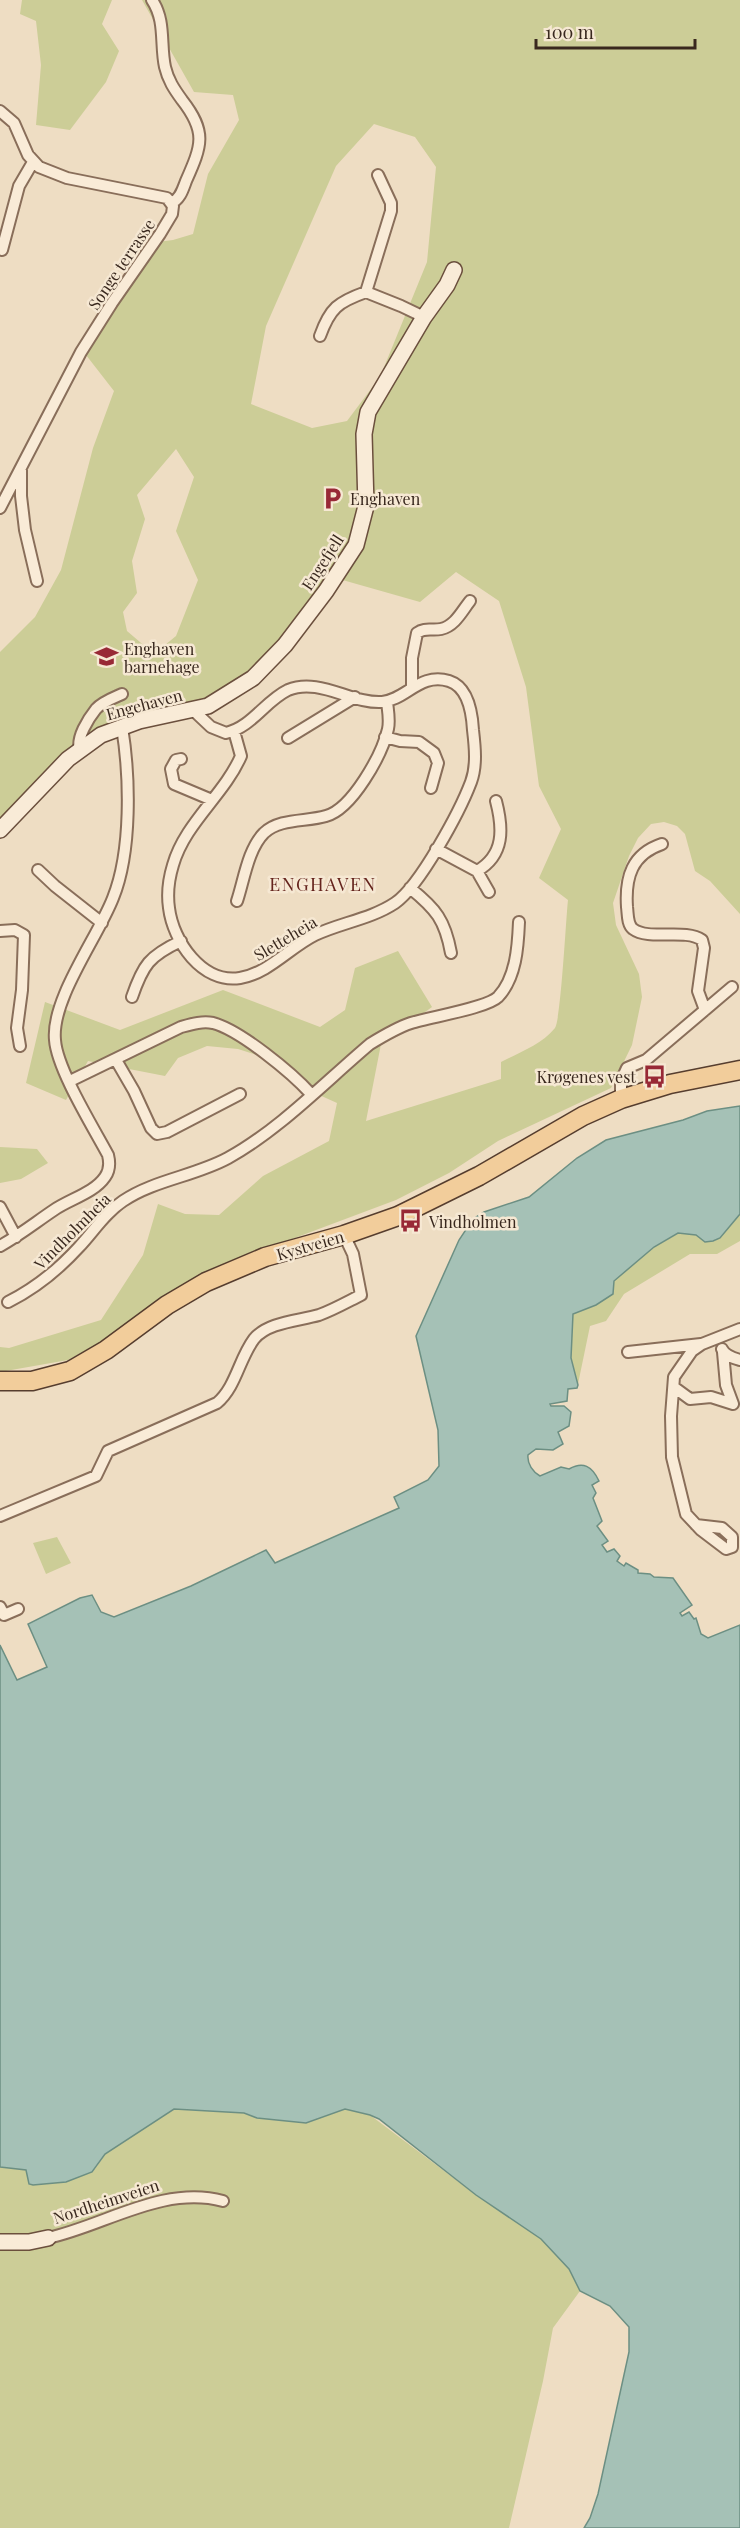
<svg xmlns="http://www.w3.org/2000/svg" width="740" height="2528" font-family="'Playfair Display',serif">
<rect width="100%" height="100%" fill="#eeddc3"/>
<path fill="#cccd97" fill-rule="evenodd" d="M 22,0 L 112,0 L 102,24 L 119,51 L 106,82 L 70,130 L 36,125 L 41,65 L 36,21 L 20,14 Z
M 142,0 L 740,0 L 740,914 L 710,881 L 695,871 L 685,834 L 677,826 L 664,822 L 651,824 L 638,838 L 629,856 L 613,903 L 616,925 L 639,974 L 642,997 L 632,1045 L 611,1088 L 498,1141 L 449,1173 L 396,1200 L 225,1264 L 122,1331 L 68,1360 L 0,1372 L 0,1347 L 9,1348 L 101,1320 L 143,1255 L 158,1204 L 185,1214 L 219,1215 L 263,1176 L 329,1141 L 337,1103 L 295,1084 L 275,1061 L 238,1049 L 207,1046 L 178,1058 L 165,1076 L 88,1061 L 66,1100 L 26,1083 L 45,1002 L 120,1030 L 223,990 L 320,1027 L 345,1010 L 355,968 L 398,951 L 432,1007 L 381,1044 L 366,1121 L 501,1079 L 501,1062 C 520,1052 541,1045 555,1028 C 561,1019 566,918 568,900 L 539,878 L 561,829 L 539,786 L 526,687 L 499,601 L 456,572 L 420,602 L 339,579 L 266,672 L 227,703 L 98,741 L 0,830 L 0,652 L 35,617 L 61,570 L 93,448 L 114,391 L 86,355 L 112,298 L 142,244 L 173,240 L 193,234 L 208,174 L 239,120 L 233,95 L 194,92 ZM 374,124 L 415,137 L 436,167 L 427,262 L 380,377 L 347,421 L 312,428 L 251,404 L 266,326 L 336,166 ZM 176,449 L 194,477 L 176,531 L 198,580 L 176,636 L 154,654 L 127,631 L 123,612 L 137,593 L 132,561 L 145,519 L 137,495 Z
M 0,1147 L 37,1149 L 48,1163 L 21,1179 L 0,1183 Z
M 740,1214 L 740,1241 L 717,1254 L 690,1254 L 624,1294 L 606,1321 L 590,1326 L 578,1384 L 571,1358 L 573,1314 L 596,1305 L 614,1281 L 654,1247 L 679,1233 L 696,1235 L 705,1242 L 720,1238 Z
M 57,1537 L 71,1563 L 46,1574 L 33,1543 Z
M 174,2109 L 245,2113 L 257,2118 L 306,2123 L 345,2109 L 370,2115 L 476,2195 L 541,2239 L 569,2269 L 580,2291 L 553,2328 L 543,2381 L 509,2528 L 0,2528 L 0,2167 L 26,2170 L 29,2184 L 95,2169 L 105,2154 Z"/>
<path fill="#a5c1b6" stroke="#6c8f83" stroke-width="1.5" d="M 740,1106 L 740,1214 L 720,1238 L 713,1241 L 705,1242 L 696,1235 L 678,1233 L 654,1247 L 614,1281 L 613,1294 L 596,1305 L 573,1314 L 571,1358 L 578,1385 L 577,1388 L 568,1389 L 567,1401 L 550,1404 L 551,1406 L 564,1406 L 571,1412 L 569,1426 L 558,1432 L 563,1444 L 553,1450 L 536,1449 L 528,1455 C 527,1464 533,1472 540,1476 L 561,1467 L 569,1469 C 583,1461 592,1466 599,1481 L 592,1485 L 596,1493 L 593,1498 L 602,1521 L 597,1526 L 608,1541 L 602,1545 L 607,1552 L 614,1549 L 620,1556 L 617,1561 L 624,1566 L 626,1563 L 638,1570 L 638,1573 L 650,1574 L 654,1577 L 673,1578 L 692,1605 L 680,1613 L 682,1616 L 689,1612 L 694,1619 L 696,1618 L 701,1634 L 708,1638 L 740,1625 L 740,2528 L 584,2528 L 590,2518 L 598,2494 L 629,2352 L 629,2327 L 610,2306 L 580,2291 L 569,2269 L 541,2239 L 476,2195 L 379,2119 L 370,2115 L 345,2109 L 306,2123 L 257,2118 L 244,2113 L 174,2109 L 105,2154 L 92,2172 L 66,2182 L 33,2185 L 29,2184 L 26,2170 L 0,2167 L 0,1645 L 17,1680 L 47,1667 L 28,1624 L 80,1598 L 92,1595 L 101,1612 L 114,1617 L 191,1586 L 266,1550 L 275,1563 L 399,1508 L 394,1497 L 428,1480 L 439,1466 L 438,1430 L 416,1336 L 459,1240 L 473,1219 L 484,1212 L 529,1197 L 577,1158 L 606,1140 L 683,1120 L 707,1111 Z"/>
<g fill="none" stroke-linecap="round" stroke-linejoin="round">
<defs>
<path id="street" d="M 152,0 C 166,21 160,44 165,67 C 168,80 174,89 182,100 C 207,132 202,145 186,181 C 183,189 180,200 171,203
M 0,111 L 14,123 L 28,155 L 39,167 L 67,178 L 167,198 L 173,206 L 172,214 L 160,234 L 112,303 L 81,352 L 0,508
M 2,250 L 19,186 L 33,162
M 366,292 L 391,211 L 391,203 L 378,175
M 320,336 C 330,308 338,302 366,292 L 401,306 L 424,317
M 21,470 L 21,496 L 25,530 L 37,581
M 412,687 L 412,658 L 417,633 C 425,627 432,631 441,629 C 455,626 462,611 470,601
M 193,710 L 211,727 L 226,733 C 252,727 265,701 288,690 C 319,677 352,704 382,702 C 406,700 420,672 449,681 C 468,687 472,712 473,730 C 475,747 477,766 471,782 C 460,811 420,886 395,903 C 371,919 340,923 315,935 C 289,948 269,973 240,978 C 202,984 173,941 169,908 C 167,894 169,878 173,865 C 185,823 224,795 241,756 L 234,731
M 385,737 L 400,741 L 419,742 L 434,753 L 438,763 L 431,788
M 288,738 L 355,697
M 80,750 C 76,738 88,719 96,709 C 102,702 113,698 122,694
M 181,759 L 176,760 L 171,769 L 174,784 L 212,800
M 662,844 C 632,854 625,877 627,907 C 628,914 627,924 633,929 C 649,941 685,928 702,940 L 704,948 L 698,991 L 705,1010
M 436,849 L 477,871 L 489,892
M 38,870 L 55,886 L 102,923
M 477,871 C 505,855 503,828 496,801
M 410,888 C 436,909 445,920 451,953
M 237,901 C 244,880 248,849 264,833 C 280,818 306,822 326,816 C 352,809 382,755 388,729 C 390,720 388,711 387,702
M 0,931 L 15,930 L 24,935 L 22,990 L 17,1028 L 20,1046
M 132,997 C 143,965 149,956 181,941
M 116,1060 L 134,1091 L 151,1128 L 157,1134 L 167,1132 L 240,1094
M 70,1081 L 181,1027 C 192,1024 202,1021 213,1023 C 240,1030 292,1073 311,1094
M 621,1099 L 621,1081 L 627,1068 L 646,1060 L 732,987
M 0,1207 L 16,1237
M 0,1246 C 20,1235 36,1222 54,1210 C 70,1199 94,1193 105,1177 C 110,1170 110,1163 108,1155 C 93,1127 57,1069 55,1040 C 51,999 98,937 113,898 C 132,851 130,776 122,727
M 8,1302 C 36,1288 58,1270 79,1247 C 94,1231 105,1213 123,1201 C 154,1180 195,1176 228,1158 C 279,1130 325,1082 370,1044 C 383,1036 396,1028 411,1023 C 430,1017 487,1008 498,997 C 516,978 518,947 519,922
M 722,1349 C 725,1356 733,1358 740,1360
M 628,1352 L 701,1344
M 723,1352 L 726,1385 L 733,1404
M 675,1388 L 690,1399 L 711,1397 L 733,1404
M 0,1516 L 96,1476 L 108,1451 L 217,1403 C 236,1387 239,1359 254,1339 C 268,1322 298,1321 319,1315 C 333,1310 347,1302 361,1295 L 353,1254 L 344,1235
M 696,1525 L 722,1528 L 732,1537 L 732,1547 L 726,1549 L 701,1530 L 686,1514 L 672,1457 L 671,1416 L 674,1377 L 692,1351 L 702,1344 L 740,1329
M 0,1607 L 4,1615 L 18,1609
M 48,2238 C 106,2225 163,2185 223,2201"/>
<path id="secondary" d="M 0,830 L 68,759 L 101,735 L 139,721 L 208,706 L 253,678 L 285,645 L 326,591 L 356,545 L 366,506 L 364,434 L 368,412 L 424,317 L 447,285 L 454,270
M 0,2242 L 29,2242 L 48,2238"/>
<path id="primary" d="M 0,1381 L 32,1381 L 70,1371 L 106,1350 L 167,1305 L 206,1282 L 265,1257 L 344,1235 L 398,1216 L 479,1176 L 583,1116 L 621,1099 L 670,1084 L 740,1070"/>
</defs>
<use href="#street" stroke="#896e5a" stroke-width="14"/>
<use href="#secondary" stroke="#6b4f3d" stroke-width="18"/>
<use href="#primary" stroke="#563d2e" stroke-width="21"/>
<use href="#street" stroke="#f9ebd7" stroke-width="10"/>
<use href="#secondary" stroke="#f9ebd7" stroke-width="15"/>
<use href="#primary" stroke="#f2cd9b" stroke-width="18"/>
</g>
<defs>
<symbol id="parking-bare" viewBox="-9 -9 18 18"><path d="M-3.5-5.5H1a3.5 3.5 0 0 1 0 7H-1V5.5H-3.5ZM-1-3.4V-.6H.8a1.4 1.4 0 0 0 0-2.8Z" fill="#982936" stroke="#f6e8d3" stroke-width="2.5" paint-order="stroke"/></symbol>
<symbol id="school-bare" viewBox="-9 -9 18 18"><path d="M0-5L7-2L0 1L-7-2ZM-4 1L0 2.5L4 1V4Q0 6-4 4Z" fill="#982936" stroke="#f6e8d3" stroke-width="2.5" paint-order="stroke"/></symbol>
<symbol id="bus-bare" viewBox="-9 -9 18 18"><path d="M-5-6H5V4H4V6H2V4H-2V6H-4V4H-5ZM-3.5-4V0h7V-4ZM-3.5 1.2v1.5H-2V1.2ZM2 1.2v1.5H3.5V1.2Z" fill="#982936" stroke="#f6e8d3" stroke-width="2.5" paint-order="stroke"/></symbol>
</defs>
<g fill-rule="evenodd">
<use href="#parking-bare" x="316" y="482" width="33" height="33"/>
<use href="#school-bare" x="90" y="640" width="33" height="33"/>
<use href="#bus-bare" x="638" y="1060" width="33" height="33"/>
<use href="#bus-bare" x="394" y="1204" width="33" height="33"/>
</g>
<g text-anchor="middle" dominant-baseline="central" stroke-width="5" stroke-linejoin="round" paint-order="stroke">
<g font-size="16" fill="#39281e" stroke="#f6e8d3">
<text transform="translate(121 264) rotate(-56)">Songe terrasse</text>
<text transform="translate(322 562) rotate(-57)">Engefjell</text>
<text transform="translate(144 704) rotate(-15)">Engehaven</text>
<text transform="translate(285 938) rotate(-31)">Sletteheia</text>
<text transform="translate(72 1231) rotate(-45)">Vindholmheia</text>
<text transform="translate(310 1245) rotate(-16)">Kystveien</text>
<text transform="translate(106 2201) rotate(-18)">Nordheimveien</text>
</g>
<g font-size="16" fill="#39281e" stroke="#f6e8d3" text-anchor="start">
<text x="350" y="498">Enghaven</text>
<text x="124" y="648">Enghaven<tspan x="124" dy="18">barnehage</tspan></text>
<text x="636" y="1076" text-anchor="end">Krøgenes vest</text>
<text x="429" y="1221">Vindholmen</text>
</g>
<g font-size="18" letter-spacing="1.5" fill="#65241d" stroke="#f6e8d3">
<text x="323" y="884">ENGHAVEN</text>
</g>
</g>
<path d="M536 39v9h159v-9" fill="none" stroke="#39281e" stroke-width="3"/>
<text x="545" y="39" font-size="18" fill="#39281e" stroke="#f6e8d3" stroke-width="4.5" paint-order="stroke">100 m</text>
</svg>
